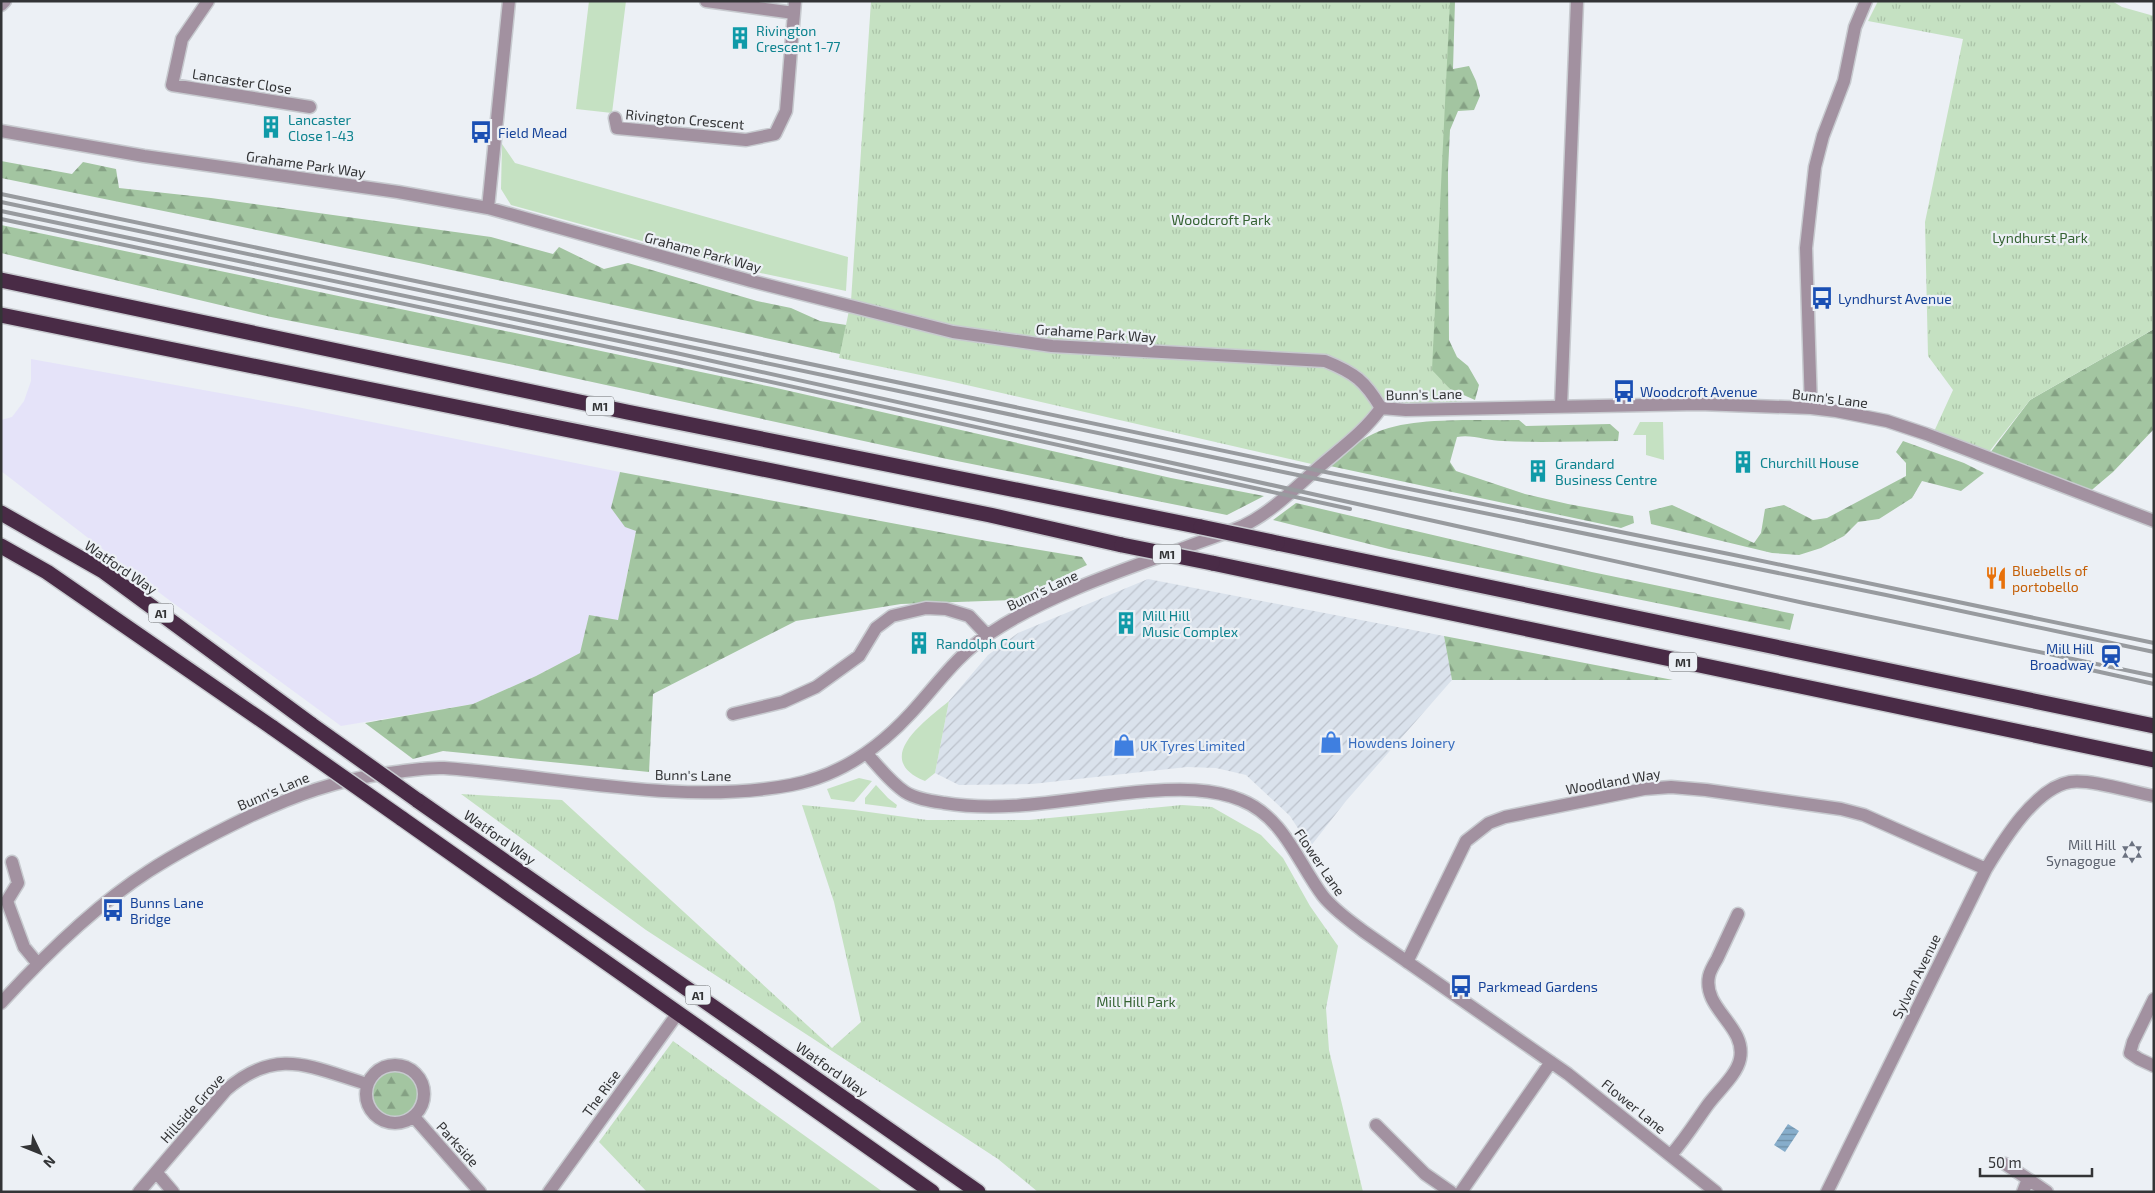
<svg xmlns="http://www.w3.org/2000/svg" width="2155" height="1193" font-family="'Exo 2',sans-serif">
<defs>
<pattern id="industrial-furrows" width="10" height="10" patternUnits="userSpaceOnUse" patternTransform="scale(1.25)"><rect width="10" height="10" fill="#dae2ec"/><path d="M-1 1l2-2M0 10L10 0M9 11l2-2" fill="none" stroke="#bcc2cb"/></pattern>
<pattern id="forest-firs" width="22" height="20" patternUnits="userSpaceOnUse" patternTransform="scale(1.25)"><rect width="22" height="20" fill="#a3c5a1"/><path d="M5 1l3.5 6h-7zM16 11l3.5 6h-7z" fill="#85a184"/></pattern>
<pattern id="park-tufts" width="24" height="20" patternUnits="userSpaceOnUse" patternTransform="scale(1.25)"><rect width="24" height="20" fill="#c5e1c2"/><path d="M3 7l-1-3M5 7V3M7 7l1-3M15 17l-1-3M17 17v-4M19 17l1-3" fill="none" stroke="#aac2a7"/></pattern>
<pattern id="water-rules" width="6" height="5" patternUnits="userSpaceOnUse" patternTransform="scale(1.25)"><rect width="6" height="5" fill="#86adcb"/><path d="M0 2.5h6" fill="none" stroke="#6e8ea6"/></pattern>
</defs>
<rect width="100%" height="100%" fill="#ecf0f5"/>
<path fill="#e5e3f9" d="M 31,359 L 297,407 L 620,472 L 611,508 L 636,530 L 618,620 L 580,653 L 536,676 L 473,704 L 341,726 L 165,597 L 1,471 L 1,420 L 12,417 L 24,401 L 31,381 Z"/>
<path fill="url(#industrial-furrows)" d="M 1148,579 L 1444,636 L 1452,680 L 1346,801 L 1310,847 L 1290,816 L 1246,775 L 1216,768 L 1187,767 L 1032,784 L 959,785 L 935,773 L 949,701 L 988,655 L 1018,633 Z"/>
<path fill="#c5e1c2" d="M 589,1 L 626,1 L 612,113 L 576,109 Z
M 502,144 L 515,163 L 848,257 L 846,291 L 751,271 L 511,205 L 501,189 Z
M 1640,422 L 1663,422 L 1664,460 L 1646,455 L 1646,435 L 1633,435 Z
M 949,701 L 935,773 L 925,781 C 871,759 925,721 949,701 Z
M 859,778 L 872,781 L 854,802 L 831,799 L 827,789 Z
M 876,785 L 888,798 L 897,805 L 896,808 L 865,804 L 865,798 Z"/>
<path fill="url(#forest-firs)" d="M 1445,1 L 1455,1 L 1453,69 L 1469,66 L 1476,81 L 1480,96 L 1474,110 L 1458,111 L 1450,130 L 1448,171 L 1449,340 L 1457,357 L 1468,366 L 1479,385 L 1475,400 L 1443,386 L 1427,364 Z
M 1,161 L 72,174 L 83,162 L 116,169 L 119,188 L 211,198 L 491,237 L 553,254 L 559,247 L 604,269 L 628,263 L 757,301 L 791,308 L 820,321 L 853,326 L 849,356 L 419,263 L 1,178 Z
M 1,225 L 772,387 L 1171,478 L 1264,496 L 1227,515 L 947,459 L 504,363 L 271,317 L 1,253 Z
M 2154,329 L 2154,429 L 2113,472 L 2087,494 L 1987,457 L 2030,400 Z
M 1519,420 L 1526,426 L 1610,424 L 1619,432 L 1618,441 C 1580,441 1541,443 1503,441 C 1488,441 1472,434 1457,437 L 1450,462 L 1456,471 L 1525,494 L 1568,504 L 1633,516 L 1634,523 L 1621,528 L 1330,466 C 1343,455 1357,441 1373,434 C 1409,416 1478,421 1519,420 Z
M 1903,441 L 1964,463 L 1984,473 L 1961,491 L 1922,481 L 1912,498 L 1879,519 L 1858,522 L 1844,536 L 1821,548 L 1799,555 L 1772,553 L 1651,524 L 1649,511 L 1672,505 L 1754,543 L 1761,533 L 1765,509 L 1784,505 L 1813,520 L 1827,518 L 1906,476 L 1906,463 L 1896,452 Z
M 620,472 L 987,541 L 1082,557 L 1087,565 L 1013,600 L 901,604 L 796,621 L 653,694 L 649,772 L 443,751 L 413,759 L 365,723 L 473,704 L 536,676 L 580,653 L 589,615 L 618,620 L 636,531 L 625,527 L 611,508 Z
M 1296,503 L 1587,571 L 1794,614 L 1790,630 L 1389,549 L 1273,520 Z
M 1444,636 L 1673,680 L 1452,680 Z
M371 1095a24 24 0 1 1 48 0a24 24 0 1 1-48 0Z"/>
<path fill="url(#park-tufts)" d="M 871,1 L 1450,1 L 1432,370 L 1469,409 L 1382,408 L 1316,465 L 949,381 L 839,358 L 851,301 Z
M 1878,1 L 2112,1 L 2122,7 L 2154,16 L 2154,329 L 2030,400 L 1985,457 L 1932,436 L 1953,390 L 1928,356 L 1925,222 L 1963,39 L 1868,21 Z
M 461,794 L 562,800 L 832,1048 L 861,1022 L 834,902 L 802,805 L 854,810 L 927,820 L 1029,820 L 1182,805 L 1212,807 L 1261,835 L 1283,858 L 1310,906 L 1338,946 L 1326,1008 L 1329,1050 L 1363,1192 L 1038,1192 L 998,1159 L 646,930 Z
M 673,1041 L 883,1192 L 647,1192 L 599,1142 Z"/>
<path fill="url(#water-rules)" d="M 1788,1124 L 1799,1131 L 1785,1152 L 1774,1145 Z"/>
<g fill="none" stroke-linecap="round" stroke-linejoin="round">
<defs>
<path id="minor" d="M 208,1 L 182,39 L 172,85 L 310,107
M 706,1 L 794,13
M 1,5 L 5,1
M 615,118 L 617,128 L 746,140 L 775,134 L 786,111 L 795,1
M 1,131 L 144,156 L 398,192 L 488,208 L 751,281 L 953,332 L 1052,346 L 1325,361 C 1355,373 1365,381 1381,408
M 488,208 L 509,1
M 1561,406 L 1577,1
M 1381,408 L 1406,410 L 1699,404 L 1811,408 L 1836,411 L 1887,421 L 1926,434 L 2154,521
M 1811,408 L 1806,248 L 1815,167 L 1823,136 L 1844,81 L 1855,27 L 1866,1
M 733,714 L 783,702 L 816,687 L 859,656 L 876,628 L 892,616 L 926,608 L 946,609 L 969,616 L 987,635
M 867,754 C 879,767 890,782 905,792 C 916,799 931,801 944,803 C 1011,814 1081,796 1148,791 C 1179,789 1212,788 1241,800 C 1284,817 1298,863 1323,896 C 1334,910 1349,920 1363,931 L 1568,1074 L 1716,1192
M 12,862 L 18,883 L 7,901 L 24,947 L 38,964
M 1407,962 L 1466,841 L 1489,823 L 1505,817 L 1644,789 L 1671,787 L 1706,790 L 1841,809 L 1864,815 L 1986,869
M 2154,999 L 2133,1042 L 2130,1053 L 2139,1059 L 2154,1066
M 1,1003 C 43,957 96,905 149,871 C 180,851 213,834 246,818 C 295,795 336,780 389,773 C 407,771 426,767 444,768 C 556,776 681,806 791,785 C 839,776 879,748 911,713 C 936,686 957,655 989,634 C 1045,596 1120,571 1184,548 C 1204,540 1224,534 1243,526 C 1272,512 1295,488 1318,468 C 1341,448 1364,432 1381,408
M366 1094a29 29 0 1 1 58 0a29 29 0 1 1-58 0Z
M 414,1117 L 480,1192
M 1376,1125 L 1425,1174 L 1451,1192
M 1671,1155 C 1685,1139 1695,1123 1707,1106 C 1716,1093 1737,1075 1740,1059 C 1747,1026 1702,1009 1709,976 C 1710,971 1714,964 1717,959 C 1724,944 1731,929 1738,914
M 2005,1164 L 2028,1179 L 2023,1192
M 156,1172 L 173,1192
M 2028,1179 L 2047,1192
M 139,1192 L 226,1090 C 277,1046 310,1067 367,1084
M 549,1192 L 678,1013
M 1461,1192 L 1551,1062
M 1827,1192 L 1986,869 C 2003,841 2035,788 2070,782 C 2091,779 2132,792 2154,796"/>
<path id="highway" d="M 1,280 L 627,412 L 1201,527
M 1,315 L 990,515 L 1122,545
M 1,513 L 103,571 L 312,725
M 1277,543 L 2154,726
M 1,546 L 47,572 L 273,728
M 1212,563 L 2154,760
M 417,800 L 978,1192
M 401,818 L 932,1192"/>
</defs>
<use href="#minor" stroke="#c7cacf" stroke-width="15"/>
<use href="#highway" stroke="#c7cacf" stroke-width="18"/>
<use href="#minor" stroke="#a291a0" stroke-width="12"/>
<use href="#highway" stroke="#492b46" stroke-width="15"/>
<path stroke="#989b9f" stroke-width="4" d="M 1,194 L 1296,466 L 1729,554 L 2154,643
M 1,202 L 1288,473 L 1886,595 L 2154,652
M 1,211 L 676,353 L 1804,603 L 2154,676
M 1,219 L 675,361 L 1350,509
M 2091,670 L 2154,684"/>
<defs>
<path id="highway-bridge" d="M 1201,527 L 1277,543
M 1122,545 L 1212,563
M 312,725 L 417,800
M 273,728 L 401,818"/>
</defs>
<use href="#highway-bridge" stroke="#c7cacf" stroke-width="18" stroke-linecap="butt"/>
<use href="#highway-bridge" stroke="#492b46" stroke-width="15"/>
</g>
<defs>
<symbol id="building-bare" viewBox="-9 -9 18 18"><path d="M-4-6H4V6H1V3H-1V6H-4ZM-2.5-4.3h1.7v1.8h-1.7ZM.8-4.3h1.7v1.8H.8ZM-2.5-1h1.7V.8h-1.7ZM.8-1h1.7V.8H.8Z" fill="#0f9aa8" stroke="#ecf0f5" stroke-width="2.5" paint-order="stroke"/></symbol>
<symbol id="bus-bare" viewBox="-9 -9 18 18"><path d="M-5-6H5V4H4V6H2V4H-2V6H-4V4H-5ZM-3.5-4V0h7V-4ZM-3.5 1.2v1.5H-2V1.2ZM2 1.2v1.5H3.5V1.2Z" fill="#1a4fb4" stroke="#ecf0f5" stroke-width="2.5" paint-order="stroke"/></symbol>
<symbol id="restaurant-bare" viewBox="-9 -9 18 18"><path d="M-5-6h1v4h1v-4h1v4h1v-4h1v5L-1.5 .5V6h-2V.5L-5-1ZM5-6V6H3V1.5H1.5Q1.5-4 5-6Z" fill="#e8710a" stroke="#ecf0f5" stroke-width="2.5" paint-order="stroke"/></symbol>
<symbol id="station-bare" viewBox="-9 -9 18 18"><path d="M-3-6H3Q5-6 5-4V2Q5 4 3 4L4.5 6H3L1.5 4h-3L-3 6H-4.5L-3 4Q-5 4-5 2V-4Q-5-6-3-6ZM-3.5-4v3h7v-3ZM-3.5 1v1.5H-2V1ZM2 1v1.5H3.5V1Z" fill="#1a4fb4" stroke="#ecf0f5" stroke-width="2.5" paint-order="stroke"/></symbol>
<symbol id="shop-bare" viewBox="-9 -9 18 18"><path d="M-5-2.5h2.3a2.7 3.5 0 0 1 5.4 0H5L5.5 6h-11ZM-1.5-2.5h3a1.5 2.3 0 0 0-3 0Z" fill="#3f7fe0" stroke="#ecf0f5" stroke-width="2.5" paint-order="stroke"/></symbol>
<symbol id="synagogue-bare" viewBox="-9 -9 18 18"><path d="M0-6.5L5.6 3.2H-5.6ZM0 6.5L5.6-3.2H-5.6Z" fill="#6b7280" stroke="#ecf0f5" stroke-width="2.5" paint-order="stroke"/></symbol>
</defs>
<g fill-rule="evenodd">
<use href="#building-bare" x="724" y="22" width="32" height="32"/>
<use href="#building-bare" x="255" y="111" width="32" height="32"/>
<use href="#bus-bare" x="465" y="116" width="32" height="32"/>
<use href="#bus-bare" x="1806" y="282" width="32" height="32"/>
<use href="#bus-bare" x="1608" y="375" width="32" height="32"/>
<use href="#building-bare" x="1727" y="446" width="32" height="32"/>
<use href="#building-bare" x="1522" y="455" width="32" height="32"/>
<use href="#restaurant-bare" x="1980" y="562" width="32" height="32"/>
<use href="#building-bare" x="1110" y="607" width="32" height="32"/>
<use href="#building-bare" x="903" y="627" width="32" height="32"/>
<use href="#station-bare" x="2095" y="640" width="32" height="32"/>
<use href="#shop-bare" x="1315" y="726" width="32" height="32"/>
<use href="#shop-bare" x="1108" y="729" width="32" height="32"/>
<use href="#synagogue-bare" x="2116" y="836" width="32" height="32"/>
<use href="#bus-bare" x="97" y="894" width="32" height="32"/>
<use href="#bus-bare" x="1445" y="970" width="32" height="32"/>
</g>
<g text-anchor="middle" dominant-baseline="central" stroke-width="4.5" stroke-linejoin="round" paint-order="stroke">
<g fill="#ecf0f5" stroke="#6a6c6f" stroke-width="1">
<rect x="586" y="396.5" width="28" height="19" rx="4"/>
<rect x="1153" y="544.5" width="28" height="19" rx="4"/>
<rect x="148.5" y="603.5" width="25" height="19" rx="4"/>
<rect x="1669" y="652.5" width="28" height="19" rx="4"/>
<rect x="685.5" y="985.5" width="25" height="19" rx="4"/>
</g>
<g font-size="12" font-weight="bold" fill="#333436">
<text x="600" y="406">M1</text>
<text x="1167" y="554">M1</text>
<text x="161" y="613">A1</text>
<text x="1683" y="662">M1</text>
<text x="698" y="995">A1</text>
</g>
<g font-size="14" fill="#0d838f" stroke="#ecf0f5" text-anchor="start">
<text x="756" y="30">Rivington<tspan x="756" dy="16">Crescent 1-77</tspan></text>
<text x="288" y="119">Lancaster<tspan x="288" dy="16">Close 1-43</tspan></text>
<text x="1760" y="462">Churchill House</text>
<text x="1555" y="463">Grandard<tspan x="1555" dy="16">Business Centre</tspan></text>
<text x="1142" y="615">Mill Hill<tspan x="1142" dy="16">Music Complex</tspan></text>
<text x="936" y="643">Randolph Court</text>
</g>
<g font-size="14" fill="#333436" stroke="#ecf0f5">
<text transform="translate(242 81) rotate(9)">Lancaster Close</text>
<text transform="translate(685 119) rotate(5)">Rivington Crescent</text>
<text transform="translate(306 164) rotate(8)">Grahame Park Way</text>
<text transform="translate(703 252) rotate(15)">Grahame Park Way</text>
<text transform="translate(1096 333) rotate(4)">Grahame Park Way</text>
<text transform="translate(1424 394) rotate(-1)">Bunn's Lane</text>
<text transform="translate(1830 398) rotate(7)">Bunn's Lane</text>
<text transform="translate(121 567) rotate(34)">Watford Way</text>
<text transform="translate(1042 590) rotate(-25)">Bunn's Lane</text>
<text transform="translate(693 775) rotate(1)">Bunn's Lane</text>
<text transform="translate(1613 781) rotate(-10)">Woodland Way</text>
<text transform="translate(273 791) rotate(-23)">Bunn's Lane</text>
<text transform="translate(500 837) rotate(35)">Watford Way</text>
<text transform="translate(1320 862) rotate(56)">Flower Lane</text>
<text transform="translate(1916 976) rotate(-64)">Sylvan Avenue</text>
<text transform="translate(832 1069) rotate(35)">Watford Way</text>
<text transform="translate(601 1093) rotate(-54)">The Rise</text>
<text transform="translate(1634 1106) rotate(39)">Flower Lane</text>
<text transform="translate(192 1108) rotate(-48)">Hillside Grove</text>
<text transform="translate(458 1144) rotate(48)">Parkside</text>
</g>
<g font-size="14" fill="#164399" stroke="#ecf0f5" text-anchor="start">
<text x="498" y="132">Field Mead</text>
<text x="1838" y="298">Lyndhurst Avenue</text>
<text x="1640" y="391">Woodcroft Avenue</text>
<text x="2094" y="648" text-anchor="end">Mill Hill<tspan x="2094" dy="16">Broadway</tspan></text>
<text x="130" y="902">Bunns Lane<tspan x="130" dy="16">Bridge</tspan></text>
<text x="1478" y="986">Parkmead Gardens</text>
</g>
<g font-size="14" fill="#356333" stroke="#ecf0f5">
<text x="1221" y="219">Woodcroft Park</text>
<text x="2040" y="237">Lyndhurst Park</text>
<text x="1136" y="1001">Mill Hill Park</text>
</g>
<g font-size="14" fill="#c56008" stroke="#ecf0f5" text-anchor="start">
<text x="2012" y="570">Bluebells of<tspan x="2012" dy="16">portobello</tspan></text>
</g>
<g font-size="14" fill="#366cbe" stroke="#ecf0f5" text-anchor="start">
<text x="1348" y="742">Howdens Joinery</text>
<text x="1140" y="745">UK Tyres Limited</text>
</g>
<g font-size="14" fill="#5b616d" stroke="#ecf0f5" text-anchor="end">
<text x="2116" y="844">Mill Hill<tspan x="2116" dy="16">Synagogue</tspan></text>
</g>
</g>
<rect width="2155" height="1193" fill="none" stroke="#333436" stroke-width="5"/>
<g transform="translate(40 1153) rotate(133)" stroke="#ecf0f5" stroke-width="4" paint-order="stroke">
<path d="M0-4L9 19L0 12L-9 19Z" fill="#333436"/>
<text y="-8" font-size="14" font-weight="bold" text-anchor="middle" fill="#333436">N</text>
</g>
<path d="M1980 1168v8h112v-8" fill="none" stroke="#333436" stroke-width="2.5"/>
<text x="1988" y="1168" font-size="15" fill="#333436" stroke="#ecf0f5" stroke-width="4" paint-order="stroke">50 m</text>
</svg>
